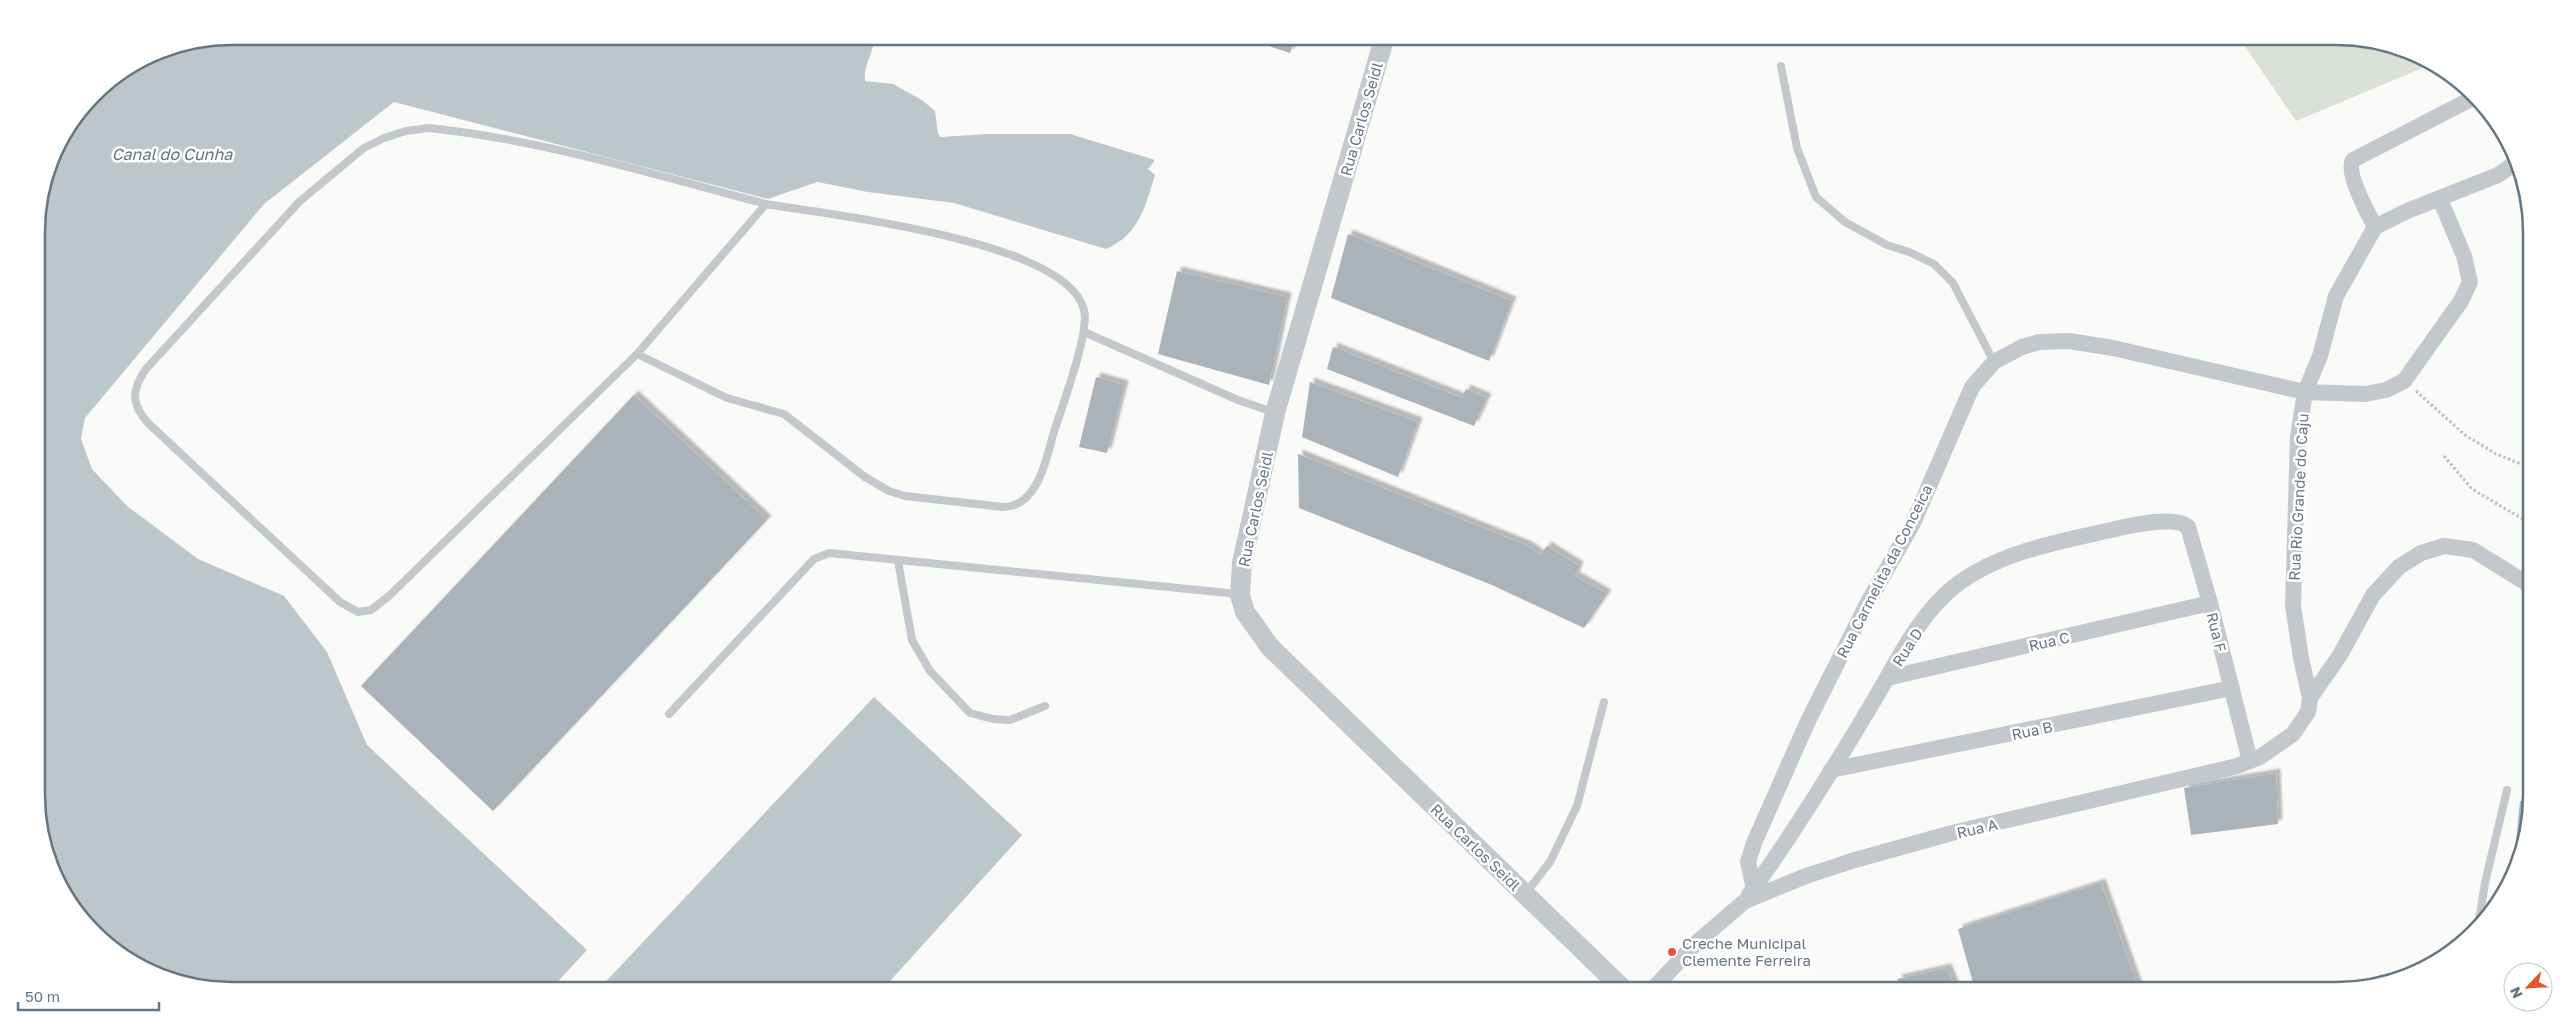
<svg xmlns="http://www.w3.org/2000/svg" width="2568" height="1027" font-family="'Golos Text',sans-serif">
<defs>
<filter id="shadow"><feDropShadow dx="4.5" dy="-4.5" stdDeviation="1" flood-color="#0004"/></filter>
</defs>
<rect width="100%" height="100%" fill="#fafaf8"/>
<path fill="#dadfd7" d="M 2238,36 L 2336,36 L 2399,47 L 2432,64 L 2296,121 Z"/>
<path fill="#bbc7cb" d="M 232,36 L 875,36 C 874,52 863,65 865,81 L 893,84 L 922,100 L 935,111 L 938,134 L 941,137 L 989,134 L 1070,134 L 1155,160 L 1148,169 L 1155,175 C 1145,207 1139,235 1106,249 L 954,203 L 868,192 L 817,182 L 768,199 L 394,102 L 264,204 L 85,418 L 81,439 L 92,469 L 127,506 L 198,559 L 284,596 L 327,652 L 367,745 L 587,950 L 549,991 L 232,991 L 169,980 L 123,958 L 85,924 L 56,881 L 40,833 L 37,219 L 57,145 L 103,85 L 158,51 Z
M 874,697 L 1022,835 L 881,991 L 597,991 Z"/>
<path fill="#aab3b9" filter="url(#shadow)" d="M 1238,36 L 1296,36 L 1290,53 Z
M 1348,234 L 1512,301 L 1489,361 L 1331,298 Z
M 1177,271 L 1287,297 L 1269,385 L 1158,354 Z
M 1333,347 L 1462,398 L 1466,389 L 1487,398 L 1474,426 L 1327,369 Z
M 1096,377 L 1124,385 L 1107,453 L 1079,447 Z
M 1310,382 L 1418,422 L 1398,477 L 1302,437 Z
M 634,395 L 767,520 L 493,811 L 361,686 Z
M 1298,454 L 1528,546 L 1540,555 L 1547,546 L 1579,566 L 1575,576 L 1607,594 L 1584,628 L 1492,585 L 1299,508 Z
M 2276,773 L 2278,824 L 2191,835 L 2184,788 Z
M 2531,800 L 2521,858 L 2513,873 L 2520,801 Z
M 2101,883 L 2139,990 L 1975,990 L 1958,929 Z
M 1947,968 L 1956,990 L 1902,990 L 1897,979 Z"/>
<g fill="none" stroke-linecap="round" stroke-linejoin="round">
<path stroke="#bbbfc2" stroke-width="3" stroke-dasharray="2.5 2.5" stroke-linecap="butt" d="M 2416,391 L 2465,435 L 2496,454 L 2531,468
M 2444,456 L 2472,489 L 2531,524"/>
<path stroke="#c3c8cc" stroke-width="8" d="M 1781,66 L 1797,148 L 1816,197 L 1845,222 L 1887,245 L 1909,252 L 1934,264 L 1953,283 L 1994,362
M 429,128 C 544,140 655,175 766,204 L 637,354 L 389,596 L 371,610 L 358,612 L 340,602 L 149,424 C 131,405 131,390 146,369 L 299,202 L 348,161 L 364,148 L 384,138 L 406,131 Z
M 1084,332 L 1238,400 L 1273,412
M 637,354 L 727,398 L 784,414 L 865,477 L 889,491 L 905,496 L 1003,507 C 1037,507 1046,461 1053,435 C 1061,409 1090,333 1084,310 C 1067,240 829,215 766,204
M 898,561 L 912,640 L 930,671 L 970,713 L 993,719 L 1010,720 L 1045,706
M 669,714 L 814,559 L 829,553 L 1238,594
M 1526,893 L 1550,862 L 1577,806 L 1604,702
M 2478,927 L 2485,883 L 2507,790"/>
<path stroke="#c3c8cc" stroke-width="16" d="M 2375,227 C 2369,215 2345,172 2353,160 L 2475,97
M 1887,678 L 2210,603
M 2310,698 L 2340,655 L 2373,595 L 2399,567 L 2421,553 L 2444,546 L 2473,550 L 2531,586
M 1831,770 L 2232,688
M 1754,889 L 1748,862 L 1754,843 L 1808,721 L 1867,604 L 1913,523 L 1972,387 L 1994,362 L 2022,347 L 2039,342 L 2069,341 L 2113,348 L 2305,392 L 2365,394 L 2386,390 L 2404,381 L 2461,301 L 2470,282 L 2464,256 L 2440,199
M 1749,895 C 1793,834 1832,771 1870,707 C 1895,666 1917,616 1955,586 C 1999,552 2058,542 2111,530 C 2127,526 2176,515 2188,527 L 2210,603 L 2250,761
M 1652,990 L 1695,944 L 1745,901 L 1806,876 L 1855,860 L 1952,833 L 2237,766 L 2260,757 L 2293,734 L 2308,712 L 2310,698 L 2301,658 L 2293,606 L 2298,436 L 2305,392 L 2320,356 L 2336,296 L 2375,227 L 2407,211 L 2498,175 L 2518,161"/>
<path stroke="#c3c8cc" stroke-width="20" d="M 1385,36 L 1275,413 L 1242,563 L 1240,595 L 1245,612 L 1270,647 L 1624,990"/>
</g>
<circle fill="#e4572e" stroke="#fff" stroke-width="2" cx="1672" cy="952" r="5"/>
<g text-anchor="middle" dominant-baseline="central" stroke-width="5" stroke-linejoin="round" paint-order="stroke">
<g font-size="15" fill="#657683" stroke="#fff">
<text transform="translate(1361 119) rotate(-74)">Rua Carlos Seidl</text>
<text transform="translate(2298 497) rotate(-87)">Rua Rio Grande do Caju</text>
<text transform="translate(1255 509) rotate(-78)">Rua Carlos Seidl</text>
<text transform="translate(1884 571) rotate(-63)">Rua Carmelita da Conceica</text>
<text transform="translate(2217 632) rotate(76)">Rua F</text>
<text transform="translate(2049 641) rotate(-13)">Rua C</text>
<text transform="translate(1907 647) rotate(-57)">Rua D</text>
<text transform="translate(2032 730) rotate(-12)">Rua B</text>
<text transform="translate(1977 828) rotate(-13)">Rua A</text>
<text transform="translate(1476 847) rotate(44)">Rua Carlos Seidl</text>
</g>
<g font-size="15" fill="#657683" stroke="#fff" text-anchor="start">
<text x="1682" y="943">Creche Municipal<tspan x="1682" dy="17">Clemente Ferreira</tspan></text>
</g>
<g font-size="16" font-style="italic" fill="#60757c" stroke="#fff">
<text x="172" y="154">Canal do Cunha</text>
</g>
</g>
<path d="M0 0H2568V1027H0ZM232 45H2336A187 187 0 0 1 2523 232V795A187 187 0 0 1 2336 982H232A187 187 0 0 1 45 795V232A187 187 0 0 1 232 45Z" fill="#fff" fill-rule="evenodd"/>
<path fill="none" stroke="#657683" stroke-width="2.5" d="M232 45H2336A187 187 0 0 1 2523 232V795A187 187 0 0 1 2336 982H232A187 187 0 0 1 45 795V232A187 187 0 0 1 232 45Z"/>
<g transform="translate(2528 987) rotate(245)"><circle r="24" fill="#ffffff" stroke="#c1c8cd"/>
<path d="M0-4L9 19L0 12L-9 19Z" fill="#e4572e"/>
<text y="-8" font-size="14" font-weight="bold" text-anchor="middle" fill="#657683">N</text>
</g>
<path d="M18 1002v8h141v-8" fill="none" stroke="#657683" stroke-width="2.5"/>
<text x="25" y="1002" font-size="15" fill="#657683" stroke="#ffffff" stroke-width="4" paint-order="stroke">50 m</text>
</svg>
